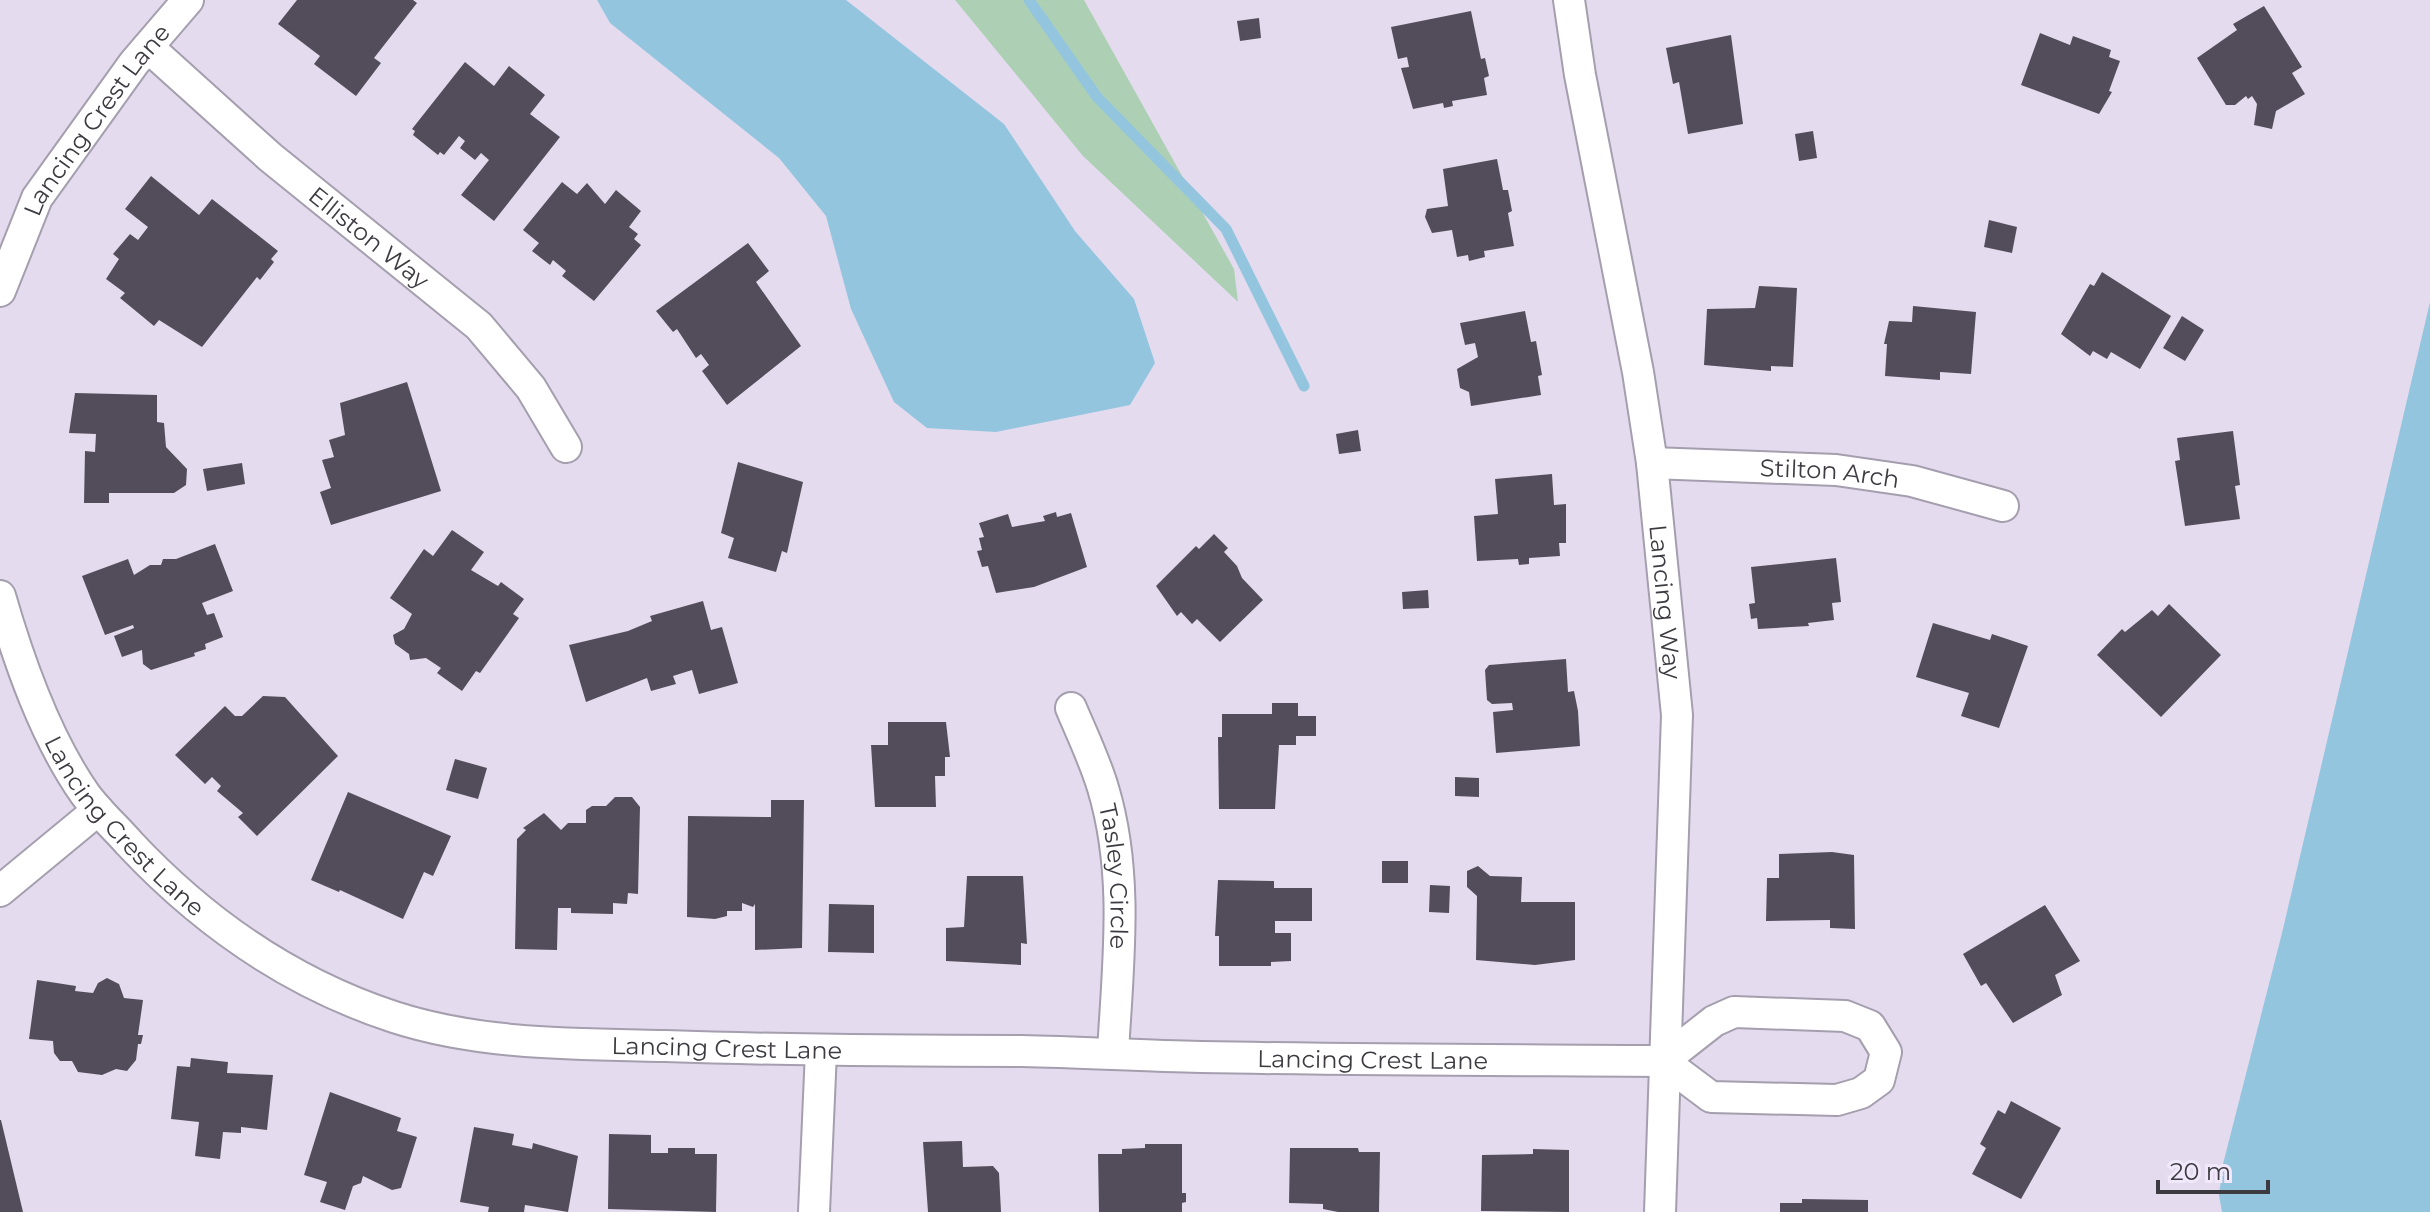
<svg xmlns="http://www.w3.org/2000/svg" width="2430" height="1212" font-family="Montserrat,sans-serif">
<rect width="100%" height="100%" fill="#e4dcee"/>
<path fill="#add0b5" d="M 955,0 L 1084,0 L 1234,269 L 1238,302 L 1083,156 Z"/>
<path fill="#94c5df" d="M 597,0 L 846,0 L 1004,124 L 1075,231 L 1134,299 L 1155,363 L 1130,405 L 996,432 L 927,428 L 894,402 L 851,309 L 826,216 L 779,158 L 610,23 Z
M 2430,302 L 2430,1212 L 2222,1212 L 2219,1195 L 2223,1164 L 2282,933 Z"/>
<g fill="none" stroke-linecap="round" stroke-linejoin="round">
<path stroke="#94c5df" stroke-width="11" d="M 1029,0 L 1097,97 L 1226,229 L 1304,386"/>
</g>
<path fill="#534d5b" d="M 297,0 L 413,0 L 417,3 L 374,58 L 381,63 L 356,96 L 314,64 L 320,56 L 278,24 Z
M 2264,6 L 2302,67 L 2292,73 L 2305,94 L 2276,111 L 2272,129 L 2254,125 L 2257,104 L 2252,96 L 2248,99 L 2246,96 L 2235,105 L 2226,105 L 2197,58 L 2237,30 L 2233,24 Z
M 1471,11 L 1481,59 L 1485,58 L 1489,76 L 1484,78 L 1487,95 L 1452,101 L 1453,106 L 1444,108 L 1443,103 L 1413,109 L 1401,68 L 1409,67 L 1407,57 L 1398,59 L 1391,27 Z
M 1259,18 L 1261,38 L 1240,41 L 1237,21 Z
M 2040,33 L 2070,45 L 2073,36 L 2111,50 L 2109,57 L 2120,61 L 2109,91 L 2112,92 L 2099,114 L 2021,85 Z
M 1731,35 L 1743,124 L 1688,134 L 1679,82 L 1673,84 L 1666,48 Z
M 465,62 L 494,86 L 509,66 L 545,95 L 530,114 L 560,137 L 494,221 L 461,195 L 489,160 L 481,153 L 475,160 L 460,148 L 465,141 L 459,136 L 444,155 L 440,152 L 438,155 L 413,135 L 415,131 L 412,129 Z
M 1813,131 L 1817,158 L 1799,161 L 1795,134 Z
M 1497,159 L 1503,190 L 1508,190 L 1512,211 L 1508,213 L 1514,246 L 1484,251 L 1485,257 L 1469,261 L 1468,255 L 1457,257 L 1452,230 L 1432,233 L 1425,217 L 1427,209 L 1448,206 L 1443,169 Z
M 151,176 L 199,215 L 212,199 L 278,251 L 271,259 L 274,262 L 260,280 L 257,277 L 202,347 L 159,320 L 154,326 L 120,298 L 125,293 L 106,279 L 119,259 L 113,254 L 130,234 L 138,240 L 148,227 L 125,209 Z
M 562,182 L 577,194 L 587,183 L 605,204 L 616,190 L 641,211 L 629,227 L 638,234 L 634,239 L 641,245 L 594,301 L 562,276 L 566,271 L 553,260 L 550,265 L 532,251 L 539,243 L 523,230 Z
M 1989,220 L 2017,227 L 2012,253 L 1984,247 Z
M 748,243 L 769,271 L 756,282 L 801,346 L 727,405 L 702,371 L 709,365 L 701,354 L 696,358 L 677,329 L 673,332 L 656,311 Z
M 2102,272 L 2171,316 L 2140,369 L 2111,352 L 2107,359 L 2093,351 L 2090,356 L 2061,334 L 2090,284 L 2094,286 Z
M 1759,286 L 1797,288 L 1793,367 L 1771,366 L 1771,371 L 1704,365 L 1707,309 L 1755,308 Z
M 1913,306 L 1976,312 L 1971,374 L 1940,372 L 1940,380 L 1885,376 L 1887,344 L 1884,344 L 1889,321 L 1912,322 Z
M 1525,311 L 1531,342 L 1536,341 L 1542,375 L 1538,376 L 1541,395 L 1471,406 L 1469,392 L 1460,388 L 1457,369 L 1478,357 L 1475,343 L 1465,345 L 1460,323 Z
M 2182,316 L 2204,330 L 2185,361 L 2163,348 Z
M 407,382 L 441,491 L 331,525 L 320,492 L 331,488 L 322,460 L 334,457 L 329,440 L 345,435 L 340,403 Z
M 75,393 L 157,395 L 157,422 L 164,423 L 166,447 L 187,469 L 186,485 L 174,493 L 109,493 L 109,503 L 84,503 L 85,451 L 95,452 L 96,434 L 69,433 Z
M 1358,430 L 1361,451 L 1339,454 L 1336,434 Z
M 2233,431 L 2240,485 L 2235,486 L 2240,519 L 2185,526 L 2175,461 L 2180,460 L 2177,438 Z
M 738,462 L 803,482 L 787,553 L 782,551 L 776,572 L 728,558 L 734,538 L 721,533 Z
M 242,463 L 245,484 L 207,491 L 203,469 Z
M 1552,474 L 1554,505 L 1566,504 L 1566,543 L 1559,543 L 1560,556 L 1529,558 L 1529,564 L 1519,565 L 1518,559 L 1477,561 L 1474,516 L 1498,514 L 1495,479 Z
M 1056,512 L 1057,517 L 1071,513 L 1087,567 L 1034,587 L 996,593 L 988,566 L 982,567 L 977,551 L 982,550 L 979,538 L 984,537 L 979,523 L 1008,514 L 1012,527 L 1045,521 L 1043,516 Z
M 452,530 L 484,552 L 471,570 L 498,586 L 501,582 L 524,599 L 513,614 L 519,618 L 480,673 L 476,671 L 462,691 L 437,673 L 441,668 L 426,658 L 410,660 L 409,654 L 395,644 L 393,635 L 404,629 L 412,614 L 390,598 L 424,549 L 433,556 Z
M 1214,534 L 1228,548 L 1224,552 L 1237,566 L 1242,578 L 1263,600 L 1220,642 L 1197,619 L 1192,624 L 1181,612 L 1177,616 L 1156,586 L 1196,546 L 1199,549 Z
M 215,544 L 233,591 L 202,603 L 207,615 L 214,613 L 223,637 L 205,644 L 206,649 L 194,653 L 195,656 L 151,670 L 143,664 L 142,650 L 122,657 L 114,636 L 134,628 L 133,625 L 105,635 L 82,576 L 128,559 L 134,575 L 150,565 L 161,565 L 163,559 L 176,559 Z
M 1836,558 L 1841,602 L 1832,603 L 1834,620 L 1808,623 L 1809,626 L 1758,629 L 1757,618 L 1751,619 L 1749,604 L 1755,603 L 1751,567 Z
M 1428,590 L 1429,608 L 1403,609 L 1402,592 Z
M 703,601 L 711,630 L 722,627 L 738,683 L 699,694 L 692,670 L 673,676 L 676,684 L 651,691 L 647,678 L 586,702 L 569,645 L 628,631 L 652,621 L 650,616 Z
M 2169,604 L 2221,655 L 2161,717 L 2097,655 L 2122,629 L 2125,632 L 2152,610 L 2158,616 Z
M 1933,623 L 1990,640 L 1992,634 L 2028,646 L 1999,728 L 1961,716 L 1969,693 L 1916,677 Z
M 1566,659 L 1568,692 L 1574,691 L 1578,711 L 1580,746 L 1496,753 L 1493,712 L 1513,710 L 1512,703 L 1492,704 L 1487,700 L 1485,670 L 1489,665 Z
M 263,696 L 285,697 L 338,756 L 257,836 L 238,817 L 243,813 L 217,791 L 221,786 L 212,777 L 205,784 L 175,755 L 225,706 L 235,716 L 242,716 Z
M 1272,703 L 1298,703 L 1298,716 L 1316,716 L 1316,736 L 1296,736 L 1296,745 L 1279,745 L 1275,809 L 1219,809 L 1218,737 L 1222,737 L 1222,714 L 1272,714 Z
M 888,722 L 946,722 L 950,757 L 945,757 L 945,776 L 935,776 L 936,807 L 875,807 L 871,745 L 888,745 Z
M 455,759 L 487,768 L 478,799 L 446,790 Z
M 1455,777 L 1479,778 L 1479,797 L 1455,796 Z
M 348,792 L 451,836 L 433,876 L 424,872 L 403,919 L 340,890 L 339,892 L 311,880 Z
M 615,797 L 632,797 L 640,807 L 638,894 L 628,893 L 627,904 L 613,903 L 613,914 L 571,913 L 571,908 L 558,908 L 557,950 L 515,949 L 517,839 L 526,830 L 523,828 L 544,813 L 561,830 L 568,823 L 586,823 L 586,810 L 592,806 L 606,806 Z
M 771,800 L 804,800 L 802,948 L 755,950 L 755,904 L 753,907 L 742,903 L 742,911 L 727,911 L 727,916 L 715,919 L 687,917 L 688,816 L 771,817 Z
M 1832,852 L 1854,855 L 1855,929 L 1830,928 L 1830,920 L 1766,921 L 1767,878 L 1779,878 L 1779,854 Z
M 1382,861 L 1408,861 L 1408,883 L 1382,883 Z
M 1478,866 L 1490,876 L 1522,877 L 1521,902 L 1575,902 L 1575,960 L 1535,965 L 1476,960 L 1477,896 L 1467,887 L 1467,871 Z
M 967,876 L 1023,876 L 1027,944 L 1021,943 L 1021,965 L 946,961 L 946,928 L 964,927 Z
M 1218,880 L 1274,881 L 1274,888 L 1312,888 L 1312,921 L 1275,921 L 1275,933 L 1291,933 L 1291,961 L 1271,962 L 1271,966 L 1219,966 L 1219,936 L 1215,936 Z
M 1430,885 L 1450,886 L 1449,913 L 1429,912 Z
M 829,904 L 874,905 L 874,953 L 828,952 Z
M 2045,905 L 2080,961 L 2055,975 L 2062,995 L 2013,1023 L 1986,983 L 1981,986 L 1963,954 Z
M 107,978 L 119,984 L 124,998 L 143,1000 L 138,1035 L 143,1035 L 141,1044 L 138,1044 L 136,1060 L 127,1071 L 116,1069 L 102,1075 L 78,1072 L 72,1061 L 60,1061 L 54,1053 L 53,1041 L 29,1039 L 37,980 L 76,986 L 75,991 L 93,993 L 98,983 Z
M 191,1058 L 228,1062 L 227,1073 L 273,1075 L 267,1130 L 241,1127 L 241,1133 L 223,1132 L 220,1159 L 195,1156 L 199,1122 L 171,1119 L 177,1066 L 190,1067 Z
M 330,1092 L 401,1118 L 397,1131 L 417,1137 L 401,1188 L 392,1190 L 363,1176 L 361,1183 L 353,1186 L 345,1210 L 320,1202 L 327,1182 L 304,1175 Z
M 2011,1101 L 2061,1128 L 2021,1199 L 1972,1174 L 1986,1148 L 1980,1144 L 1998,1110 L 2005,1114 Z
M 0,1120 L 1,1120 L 23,1212 L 0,1212 Z
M 474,1127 L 514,1134 L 512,1145 L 532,1149 L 533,1143 L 578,1156 L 568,1212 L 525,1205 L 524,1212 L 488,1212 L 489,1207 L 460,1202 Z
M 609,1134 L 651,1135 L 651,1153 L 668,1153 L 668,1148 L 695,1148 L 695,1154 L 717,1154 L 716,1212 L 608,1209 Z
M 962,1141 L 963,1167 L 993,1166 L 999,1173 L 1001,1212 L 928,1212 L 923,1142 Z
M 1145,1144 L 1182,1144 L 1182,1193 L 1186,1193 L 1186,1202 L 1182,1203 L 1182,1212 L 1099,1212 L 1098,1154 L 1122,1154 L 1122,1149 L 1145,1148 Z
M 1290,1148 L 1358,1148 L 1359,1152 L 1380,1152 L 1379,1212 L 1338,1212 L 1323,1209 L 1323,1204 L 1289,1203 Z
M 1533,1149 L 1569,1150 L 1569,1212 L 1481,1211 L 1482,1155 L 1533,1154 Z
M 1802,1199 L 1868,1200 L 1868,1212 L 1780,1212 L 1780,1203 L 1802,1203 Z"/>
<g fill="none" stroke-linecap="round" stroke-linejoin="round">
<defs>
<g id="street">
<path id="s1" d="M 1569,0 L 1580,75 L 1638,372 L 1652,463 L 1677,715 L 1660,1212"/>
<path id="s2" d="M 148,47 L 270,157 L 479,326 L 531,388 L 566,447"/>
<path id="s3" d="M 0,291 L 37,198 L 134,63 L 188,0"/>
<path id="s4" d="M 1652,463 L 1836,470 L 1912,481 L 2003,506"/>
<path id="s5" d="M 0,596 C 19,662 45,737 85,794 C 98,812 115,827 129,843 C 203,922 290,983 394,1017 C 480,1045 575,1044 665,1046 C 784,1050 903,1051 1022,1051 C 1082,1052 1142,1056 1201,1057 C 1355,1060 1509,1060 1663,1061"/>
<path id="s6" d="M 1071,708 C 1082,734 1095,761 1103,788 C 1129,874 1118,963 1113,1052"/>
<path d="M 0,891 L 98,810"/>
<path d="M 1734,1012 L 1845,1016 L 1870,1026 L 1886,1052 L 1879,1080 L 1861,1093 L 1837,1100 L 1711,1097 L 1663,1061 L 1714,1021 Z"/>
<path d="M 814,1212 L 821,1051"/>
</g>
</defs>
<use href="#street" stroke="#a49eae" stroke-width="34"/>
<use href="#street" stroke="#fff" stroke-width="30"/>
</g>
<g text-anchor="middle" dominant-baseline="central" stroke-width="8" stroke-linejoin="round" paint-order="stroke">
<g font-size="24" fill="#3d3a41" stroke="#f1e9fb">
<text stroke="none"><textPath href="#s3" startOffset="198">Lancing Crest Lane</textPath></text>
<text stroke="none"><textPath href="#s2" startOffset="292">Elliston Way</textPath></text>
<text stroke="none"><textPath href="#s4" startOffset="178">Stilton Arch</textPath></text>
<text stroke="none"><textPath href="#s1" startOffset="610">Lancing Way</textPath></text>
<text stroke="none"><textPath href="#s5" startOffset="266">Lancing Crest Lane</textPath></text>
<text stroke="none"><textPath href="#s6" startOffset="176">Tasley Circle</textPath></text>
<text stroke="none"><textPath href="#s5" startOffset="938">Lancing Crest Lane</textPath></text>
<text stroke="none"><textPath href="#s5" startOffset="1584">Lancing Crest Lane</textPath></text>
</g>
</g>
<path d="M2158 1180v12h110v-12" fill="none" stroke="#3d3a41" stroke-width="4"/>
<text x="2170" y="1180" font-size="24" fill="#3d3a41" stroke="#f1e9fb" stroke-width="6" paint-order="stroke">20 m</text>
</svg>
